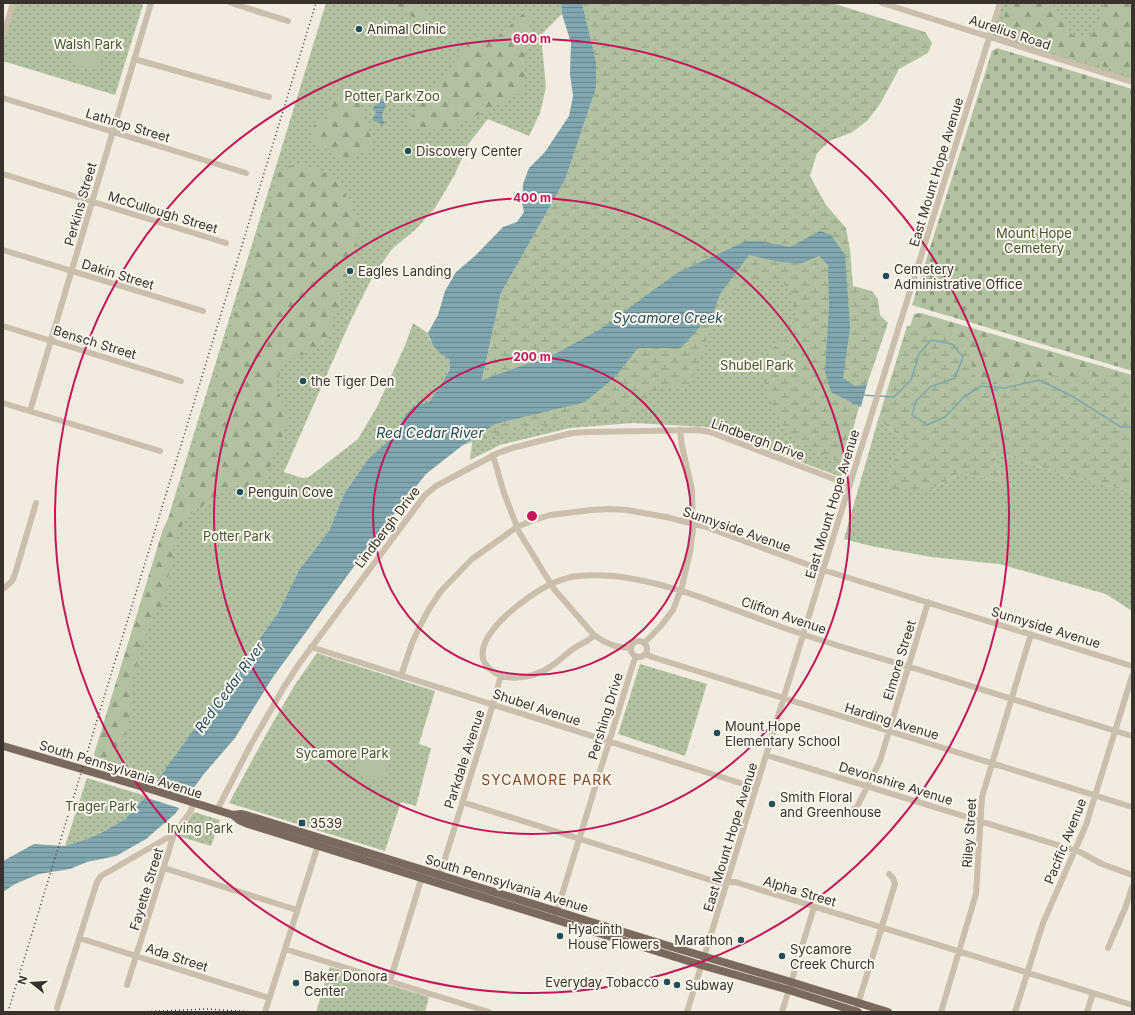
<svg xmlns="http://www.w3.org/2000/svg" width="1135" height="1015" font-family="Inter,sans-serif">
<defs>
<pattern id="grass-dots" width="8" height="8" patternUnits="userSpaceOnUse"><rect width="8" height="8" fill="#b2c1a0"/><path d="M2 2h.1M6 6h.1" fill="none" stroke="#929d83" stroke-width="1.8" stroke-linecap="round"/></pattern>
<pattern id="forest-firs" width="22" height="20" patternUnits="userSpaceOnUse"><rect width="22" height="20" fill="#b2c1a0"/><path d="M5 1l3.5 6h-7zM16 11l3.5 6h-7z" fill="#929d83"/></pattern>
<pattern id="wetland-marsh" width="20" height="14" patternUnits="userSpaceOnUse"><rect width="20" height="14" fill="#b2c1a0"/><path d="M1 5h8M5 5V1M11 12h8M15 12V8" fill="none" stroke="#929d83"/></pattern>
<pattern id="cemetery-stones" width="16" height="16" patternUnits="userSpaceOnUse"><rect width="16" height="16" fill="#b2c1a0"/><path d="M2 7V4a2 2 0 0 1 4 0v3zM10 15v-3a2 2 0 0 1 4 0v3z" fill="#929d83"/></pattern>
<pattern id="water-rules" width="6" height="5" patternUnits="userSpaceOnUse"><rect width="6" height="5" fill="#80a7af"/><path d="M0 2.5h6" fill="none" stroke="#6a898f"/></pattern>
</defs>
<rect width="100%" height="100%" fill="#f2ece0"/>
<path fill="url(#grass-dots)" d="M 12,3 L 137,3 L 143,5 L 115,95 L 3,61 L 3,32 Z
M 326,3 L 561,3 L 562,14 L 541,35 L 546,87 L 540,113 L 529,136 L 488,119 L 469,143 L 454,176 L 435,208 L 416,229 L 392,249 L 373,276 L 349,324 L 284,472 L 302,478 L 309,477 L 358,439 L 377,407 L 406,343 L 413,323 L 428,333 L 430,341 L 449,359 L 450,369 L 441,385 L 429,402 L 405,416 L 392,438 L 368,459 L 344,494 L 329,531 L 299,570 L 278,613 L 159,779 L 94,760 Z
M 1000,3 L 1132,3 L 1132,82 L 989,37 Z
M 740,257 L 796,259 L 860,402 L 841,477 L 707,427 L 633,423 L 570,428 L 500,445 L 470,460 L 474,427 Z
M 878,420 L 909,443 L 892,462 L 931,490 L 960,473 L 1002,482 L 993,452 L 1068,476 L 1132,492 L 1132,611 L 1106,594 L 999,564 L 931,557 L 871,546 L 844,539 Z
M 317,653 L 435,691 L 419,744 L 431,748 L 416,806 L 401,802 L 385,851 L 229,803 L 268,731 L 296,683 Z
M 640,664 L 707,684 L 685,756 L 618,734 Z
M 87,778 L 146,796 L 125,819 L 101,833 L 87,839 L 65,846 Z
M 194,812 L 220,820 L 211,846 L 178,836 Z
M 330,967 L 429,997 L 425,1012 L 316,1012 Z"/>
<path fill="url(#forest-firs)" d="M 384,3 L 417,3 L 428,19 L 426,21 L 417,23 L 407,11 L 391,6 L 387,8 L 384,6 Z
M 1008,3 L 1052,3 L 1068,27 L 1072,35 C 1080,38 1086,40 1093,33 L 1105,3 L 1132,3 L 1132,75 L 1005,38 L 1001,28 Z
M 525,12 L 530,13 L 532,34 L 526,41 L 524,89 L 517,95 L 453,128 L 437,127 L 431,132 L 424,133 L 417,127 L 413,128 L 408,122 L 408,120 L 471,41 L 475,36 L 493,41 Z
M 350,87 L 355,91 L 373,142 L 371,148 L 347,161 L 342,159 L 311,140 L 310,138 L 314,125 L 327,119 L 328,102 L 342,89 Z
M 306,165 L 336,178 L 362,226 L 327,341 L 318,348 L 283,363 L 276,385 L 289,420 L 261,488 L 255,489 L 233,485 L 185,517 L 175,542 L 167,584 L 162,605 L 153,616 L 141,647 L 132,682 L 129,726 L 112,759 L 106,766 L 97,763 L 94,754 L 163,529 L 177,501 L 279,171 L 289,166 Z
M 921,313 L 1132,375 L 1132,462 L 890,389 L 914,314 Z"/>
<path fill="url(#wetland-marsh)" d="M 582,3 L 832,3 L 925,32 L 932,43 L 928,53 L 899,69 L 880,104 L 867,121 L 851,133 L 831,140 L 817,153 L 810,176 L 826,205 L 846,228 L 850,250 L 853,286 L 872,291 L 878,299 L 880,315 L 888,323 L 840,463 L 792,438 L 775,414 L 761,375 L 767,351 L 789,338 L 796,316 L 790,290 L 779,280 L 758,278 L 726,295 L 713,324 L 689,385 L 660,389 L 650,392 L 631,419 L 557,423 L 499,433 L 463,445 L 482,381 L 501,293 L 565,180 L 596,88 L 596,61 Z
M 907,326 L 933,327 L 951,333 L 968,352 L 976,380 L 989,384 L 1011,384 L 1035,374 L 1061,376 L 1114,375 L 1132,380 L 1132,492 L 1068,476 L 993,452 L 1002,482 L 960,473 L 931,490 L 886,489 L 892,462 L 909,443 L 878,420 Z"/>
<path fill="url(#cemetery-stones)" d="M 997,48 L 1132,89 L 1132,371 L 912,305 L 992,51 Z"/>
<path fill="#b2c1a0" d="M 78,38 L 106,47 L 99,68 L 96,70 L 71,63 Z
M 365,747 L 390,753 L 384,779 C 362,788 345,761 365,747 Z"/>
<path fill="url(#water-rules)" d="M 561,3 L 582,3 L 596,61 L 596,88 L 565,180 L 501,293 L 482,380 L 555,354 L 599,330 L 677,273 L 746,241 L 761,241 L 790,247 L 820,231 L 831,235 L 845,255 L 850,328 L 843,378 L 855,386 L 867,384 L 861,407 L 831,392 L 825,372 L 829,307 L 828,265 L 819,256 L 802,263 L 780,262 L 749,255 L 720,294 L 714,311 L 681,348 L 638,348 L 615,377 L 585,402 L 495,424 L 463,445 L 426,474 L 366,550 L 273,677 L 235,738 L 203,775 L 175,814 L 146,839 L 116,856 L 87,862 L 70,869 L 39,874 L 15,884 L 3,892 L 3,861 L 34,844 L 65,846 L 87,839 L 101,833 L 125,819 L 146,796 L 278,613 L 299,570 L 329,531 L 344,494 L 368,459 L 392,438 L 405,416 L 414,406 L 429,402 L 441,385 L 450,369 L 449,359 C 438,353 432,346 428,333 L 438,315 L 445,291 L 456,272 L 475,256 L 503,227 L 517,222 L 524,212 L 522,203 L 523,184 L 529,168 L 545,152 L 569,116 L 573,96 L 570,74 L 571,43 L 562,14 Z
M 381,99 L 384,99 C 389,110 377,113 385,123 L 383,125 L 380,125 L 380,123 L 372,120 L 376,112 L 373,107 L 377,104 L 378,104 Z"/>
<path fill="#f2ece0" d="M 156,781 L 193,793 L 182,809 L 144,797 Z"/>
<g fill="none" stroke-linecap="round" stroke-linejoin="round">
<path stroke="#80a7af" stroke-width="1.5" d="M 863,395 L 875,396
M 879,396 L 894,397 L 911,380 L 919,354 L 931,340 L 952,344 L 963,357 L 955,378 L 930,387 L 916,401 L 912,415 L 927,425 L 945,417 L 964,397 L 981,386 L 1005,388 L 1039,380 L 1072,396 L 1121,427 L 1132,427"/>
<path stroke="#cabeac" stroke-width="6" d="M 231,3 L 288,21
M 882,3 L 1132,82
M 3,36 L 13,3
M 134,59 L 269,97
M 3,98 L 246,173
M 3,174 L 226,243
M 3,250 L 203,311
M 3,326 L 181,381
M 3,403 L 160,451
M 30,411 L 151,3
M 493,455 L 504,493 L 519,532 L 554,589 L 594,635 L 605,642 L 615,646 L 620,647 L 631,648
M 3,589 L 12,581 L 15,574 L 36,503
M 594,635 C 587,643 581,643 573,649 C 566,654 560,660 553,665 C 538,676 515,682 497,674 C 491,670 485,666 483,659 C 477,631 530,594 551,584 C 557,581 565,579 571,577 C 585,574 600,575 614,576 C 677,583 736,612 796,632 C 836,646 877,657 917,669 C 989,692 1060,714 1132,736
M631 649a8 8 0 1 1 16 0a8 8 0 1 1-16 0Z
M 644,643 L 660,627 L 673,610 L 682,586 L 690,552 L 693,529 L 692,490 L 682,446 L 680,430
M 311,647 L 756,788
M 646,654 L 652,657 L 1132,807
M 401,676 L 412,643 L 420,626 L 429,609 L 441,591 L 472,559 L 517,527 L 531,521 L 550,515 L 591,510 L 610,509 L 627,510 L 666,517 L 706,527 L 817,568 L 1132,666
M 766,755 L 1080,852 L 1102,864 L 1132,875
M 462,802 L 720,883 L 735,882 L 1132,1005
M 217,810 L 249,748 L 284,687 L 299,664 L 425,495 L 436,486 L 498,453 L 512,448 L 572,433 L 588,432 L 698,430 L 710,432 L 850,485
M 853,810 L 857,807 L 880,761 L 928,602
M 164,868 L 297,910
M 439,878 L 493,704 L 501,675
M 556,914 L 634,661 L 636,657
M 79,938 L 269,998
M 1108,948 L 1126,906 L 1132,887
M 285,949 L 489,1012
M 390,981 L 424,870
M 127,985 L 174,834 L 190,812 L 194,803
M 857,1007 L 895,884 L 893,878 L 889,874
M 57,1008 L 97,882 L 101,876 L 174,834
M 265,1012 L 319,842
M 687,1012 L 823,570 L 1000,3
M 782,1012 L 814,907
M 941,1012 L 976,894 L 982,797 L 1031,634
M 1015,1012 L 1043,923 L 1086,825 L 1132,676
M 1087,1012 L 1093,993"/>
<path stroke="#7a6a5d" stroke-width="8" d="M 3,746 L 150,789 L 233,815 L 241,814 L 249,816 L 672,947 L 791,982 L 888,1012
M 233,815 L 239,820 L 248,824 L 701,965 L 789,990 L 858,1012"/>
<path stroke="#39312b" stroke-width="1.5" stroke-dasharray="1 3" stroke-linecap="butt" d="M 8,1012 L 316,3
M 139,1012 L 206,1009 L 255,1012"/>
</g>
<g fill="none" stroke="#c2185b" stroke-width="2">
<circle cx="532" cy="516" r="159"/>
<circle cx="532" cy="516" r="318"/>
<circle cx="532" cy="516" r="477"/>
</g>
<g fill="#224e59" stroke="#faf6ed" stroke-width="1.5">
<circle cx="359" cy="29" r="4"/>
<circle cx="408" cy="151" r="4"/>
<circle cx="350" cy="271" r="4"/>
<circle cx="886" cy="276" r="4"/>
<circle cx="303" cy="381" r="4"/>
<circle cx="240" cy="492" r="4"/>
<circle cx="717" cy="733" r="4"/>
<circle cx="772" cy="804" r="4"/>
<rect x="298" y="819" width="8" height="8" rx="2"/>
<circle cx="560" cy="936" r="4"/>
<circle cx="741" cy="940" r="4"/>
<circle cx="782" cy="956" r="4"/>
<circle cx="667" cy="982" r="4"/>
<circle cx="296" cy="983" r="4"/>
<circle cx="677" cy="985" r="4"/>
</g>
<g text-anchor="middle" dominant-baseline="central" stroke-width="4" stroke-linejoin="round" paint-order="stroke">
<g font-size="13" fill="#39312b" stroke="#faf6ed" text-anchor="start">
<text x="367" y="29">Animal Clinic</text>
<text x="416" y="151">Discovery Center</text>
<text x="894" y="269">Cemetery<tspan x="894" dy="15">Administrative Office</tspan></text>
<text x="358" y="271">Eagles Landing</text>
<text x="311" y="381">the Tiger Den</text>
<text x="248" y="492">Penguin Cove</text>
<text x="725" y="726">Mount Hope<tspan x="725" dy="15">Elementary School</tspan></text>
<text x="780" y="797">Smith Floral<tspan x="780" dy="15">and Greenhouse</tspan></text>
<text x="310" y="823">3539</text>
<text x="568" y="929">Hyacinth<tspan x="568" dy="15">House Flowers</tspan></text>
<text x="733" y="940" text-anchor="end">Marathon</text>
<text x="790" y="949">Sycamore<tspan x="790" dy="15">Creek Church</tspan></text>
<text x="304" y="976">Baker Donora<tspan x="304" dy="15">Center</tspan></text>
<text x="659" y="982" text-anchor="end">Everyday Tobacco</text>
<text x="685" y="985">Subway</text>
</g>
<g font-size="13" fill="#39312b" stroke="#faf6ed">
<text transform="translate(1010 32) rotate(18)">Aurelius Road</text>
<text transform="translate(128 125) rotate(17)">Lathrop Street</text>
<text transform="translate(936 172) rotate(-73)">East Mount Hope Avenue</text>
<text transform="translate(80 204) rotate(-74)">Perkins Street</text>
<text transform="translate(163 212) rotate(17)">McCullough Street</text>
<text transform="translate(118 274) rotate(17)">Dakin Street</text>
<text transform="translate(95 342) rotate(17)">Bensch Street</text>
<text transform="translate(758 439) rotate(20)">Lindbergh Drive</text>
<text transform="translate(832 504) rotate(-73)">East Mount Hope Avenue</text>
<text transform="translate(387 527) rotate(-53)">Lindbergh Drive</text>
<text transform="translate(737 529) rotate(19)">Sunnyside Avenue</text>
<text transform="translate(784 615) rotate(19)">Clifton Avenue</text>
<text transform="translate(1046 627) rotate(17)">Sunnyside Avenue</text>
<text transform="translate(899 660) rotate(-73)">Elmore Street</text>
<text transform="translate(537 707) rotate(18)">Shubel Avenue</text>
<text transform="translate(605 716) rotate(-73)">Pershing Drive</text>
<text transform="translate(892 721) rotate(17)">Harding Avenue</text>
<text transform="translate(464 759) rotate(-72)">Parkdale Avenue</text>
<text transform="translate(121 769) rotate(17)">South Pennsylvania Avenue</text>
<text transform="translate(896 783) rotate(17)">Devonshire Avenue</text>
<text transform="translate(969 833) rotate(-86)">Riley Street</text>
<text transform="translate(730 837) rotate(-73)">East Mount Hope Avenue</text>
<text transform="translate(1065 841) rotate(-68)">Pacific Avenue</text>
<text transform="translate(507 883) rotate(17)">South Pennsylvania Avenue</text>
<text transform="translate(146 889) rotate(-73)">Fayette Street</text>
<text transform="translate(800 891) rotate(17)">Alpha Street</text>
<text transform="translate(177 957) rotate(18)">Ada Street</text>
</g>
<g font-size="13" fill="#43562f" stroke="#faf6ed">
<text x="88" y="44">Walsh Park</text>
<text x="392" y="96">Potter Park Zoo</text>
<text x="1034" y="233">Mount Hope<tspan x="1034" dy="15">Cemetery</tspan></text>
<text x="757" y="365">Shubel Park</text>
<text x="237" y="536">Potter Park</text>
<text x="342" y="753">Sycamore Park</text>
<text x="101" y="806">Trager Park</text>
<text x="200" y="828">Irving Park</text>
</g>
<g font-size="14" font-style="italic" fill="#224e59" stroke="#faf6ed">
<text x="668" y="317">Sycamore Creek</text>
<text x="430" y="432">Red Cedar River</text>
<text transform="translate(229 687) rotate(-54)">Red Cedar River</text>
</g>
<g font-size="14" letter-spacing="1" fill="#854927" stroke="#faf6ed">
<text x="547" y="779">SYCAMORE PARK</text>
</g>
</g>
<circle cx="532" cy="516" r="6" fill="#c2185b" stroke="#faf6ed" stroke-width="2"/>
<g font-size="12" text-anchor="middle" font-weight="bold" fill="#c2185b" stroke="#faf6ed" stroke-width="4" stroke-linejoin="round" paint-order="stroke">
<text x="532" y="43">600 m</text>
<text x="532" y="202">400 m</text>
<text x="532" y="361">200 m</text>
</g>
<rect width="1135" height="1015" fill="none" stroke="#39312b" stroke-width="8"/>
<g transform="translate(32 983) rotate(287)" stroke="#faf6ed" stroke-width="3" paint-order="stroke">
<path d="M0-3L7 15L0 10L-7 15Z" fill="#39312b"/>
<text y="-6" font-size="11" font-weight="bold" text-anchor="middle" fill="#39312b">N</text>
</g>
</svg>
